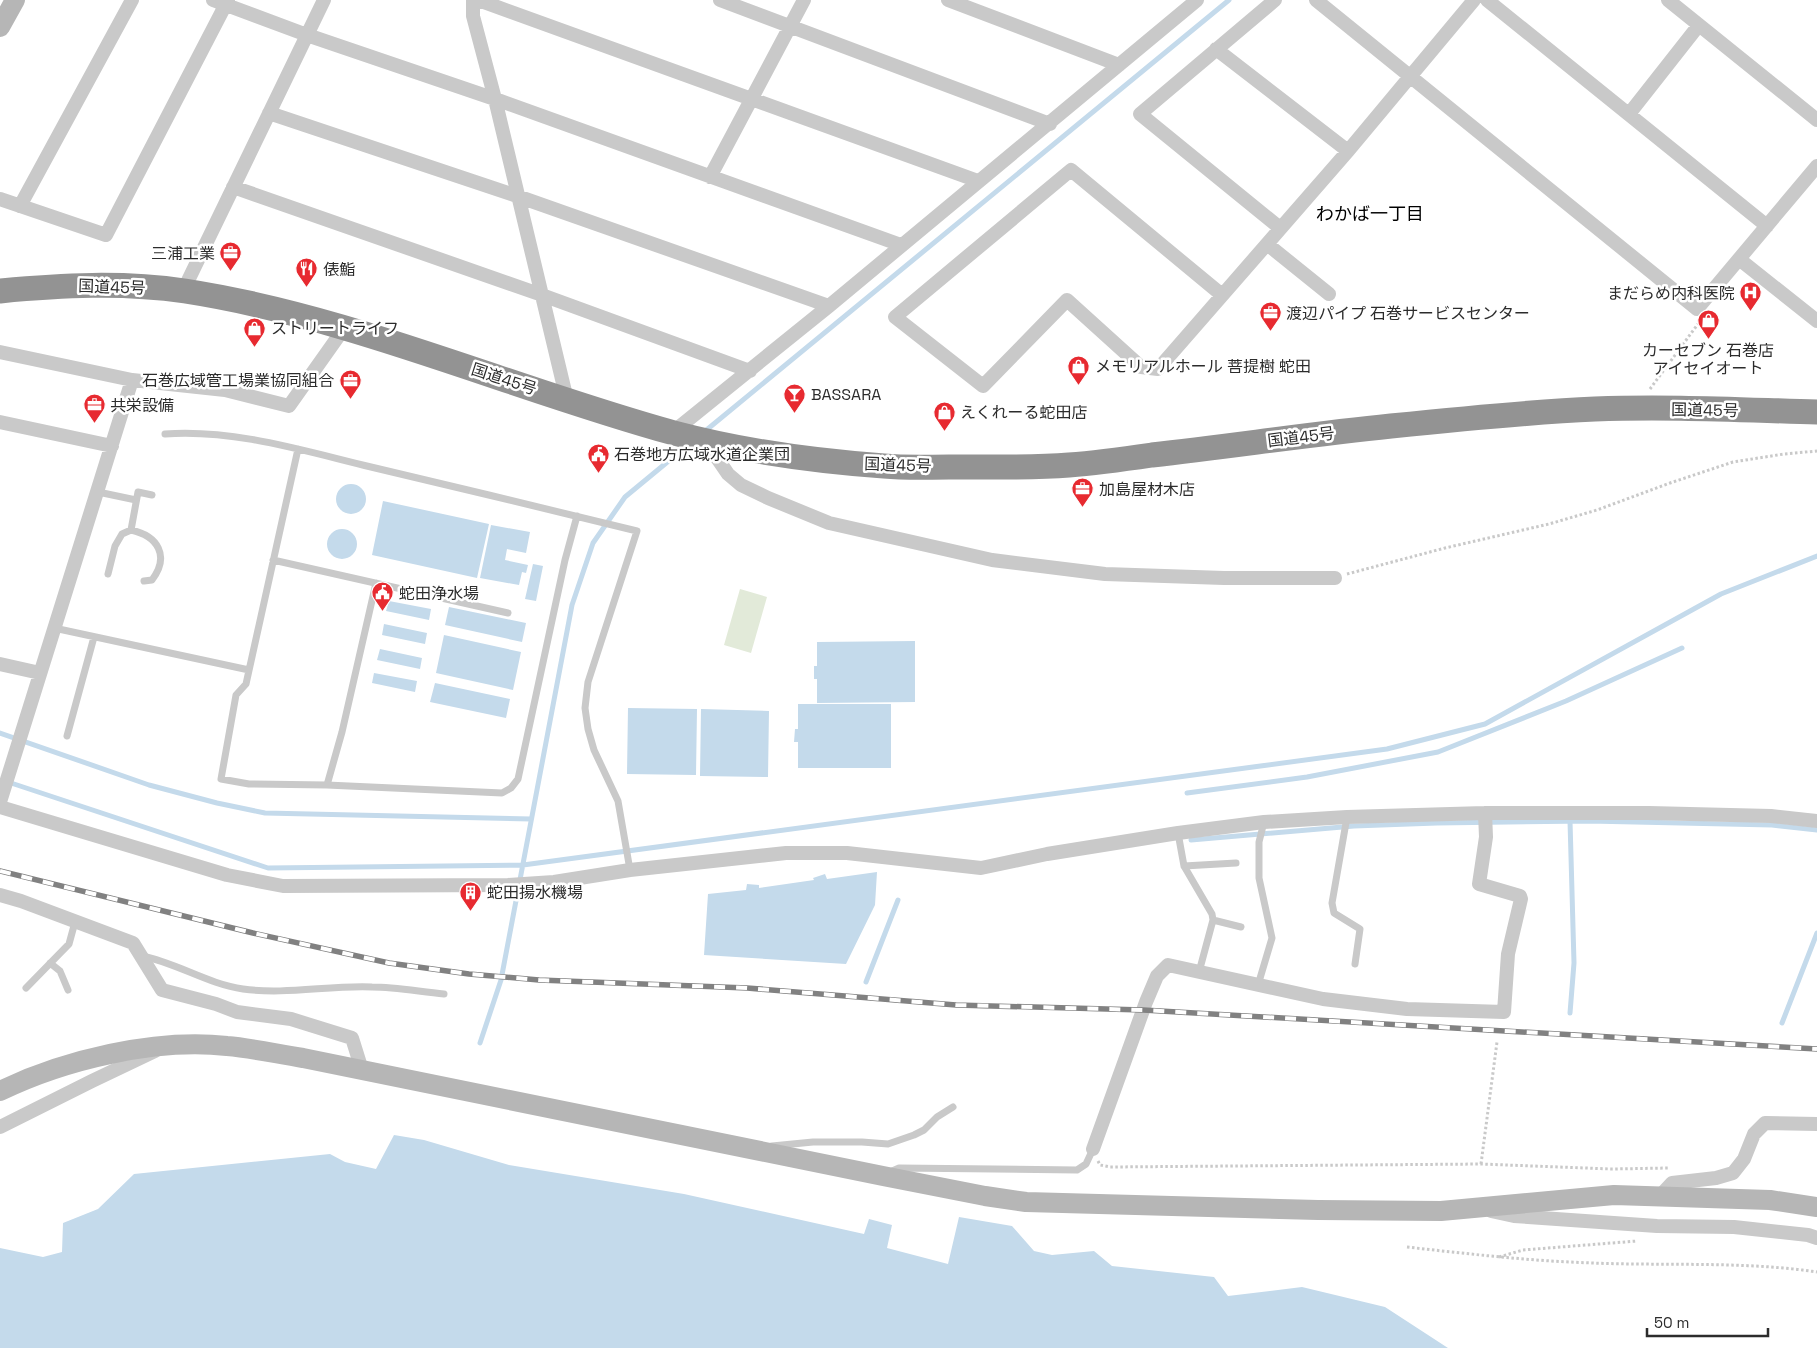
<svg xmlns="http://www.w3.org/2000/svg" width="1817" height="1348" font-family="'Space Grotesk','Noto Sans JP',sans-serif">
<rect width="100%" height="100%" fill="#fff"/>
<path fill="#e2ead9" d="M 740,589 L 767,597 L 751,653 L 724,645 Z"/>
<path fill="#c4daeb" d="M336 499a15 15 0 1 1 30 0a15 15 0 1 1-30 0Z
M 383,501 L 489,524 L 477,578 L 372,555 Z
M 491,525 L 530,532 L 526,553 L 507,549 L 505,560 L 528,565 L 526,573 L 522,572 L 519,585 L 480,578 Z
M327 544a15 15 0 1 1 30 0a15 15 0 1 1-30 0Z
M 533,564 L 543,566 L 536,601 L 525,599 Z
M 389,601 L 431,609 L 429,620 L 386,611 Z
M 449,607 L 526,623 L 522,642 L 445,625 Z
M 384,624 L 427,633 L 425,644 L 382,635 Z
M 444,635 L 521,652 L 513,690 L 436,673 Z
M 915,641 L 915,702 L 817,703 L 817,679 L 814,679 L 814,666 L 817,666 L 817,642 Z
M 380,649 L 422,658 L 420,669 L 377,660 Z
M 374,673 L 417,681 L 415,692 L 372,683 Z
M 435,683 L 510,699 L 506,718 L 430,702 Z
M 798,704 L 891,704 L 891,768 L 798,768 L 798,742 L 794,742 L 795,729 L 798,729 Z
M 628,708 L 697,709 L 696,775 L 627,774 Z
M 701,709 L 769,711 L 768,777 L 700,776 Z
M 877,872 L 875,905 L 846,964 L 704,955 L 708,894 L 746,890 L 747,884 L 759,885 L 759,888 L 814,880 L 813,878 L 825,874 L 827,879 Z
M 394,1135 L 424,1140 L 509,1165 L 684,1194 L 864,1234 L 869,1219 L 892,1225 L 887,1248 L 948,1264 L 959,1217 L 1012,1226 L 1034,1251 L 1052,1255 L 1094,1251 L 1112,1266 L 1214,1277 L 1228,1296 L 1302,1287 L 1385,1307 L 1448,1348 L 0,1348 L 0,1248 L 43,1257 L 62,1252 L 63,1223 L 98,1209 L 134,1174 L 330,1154 L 345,1162 L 376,1169 Z"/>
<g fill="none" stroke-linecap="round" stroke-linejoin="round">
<path stroke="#c4daeb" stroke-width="5" d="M 704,432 L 1229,0
M 0,733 L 149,785 L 217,803 L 265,813 L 531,819
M 8,782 L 268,868 L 523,865 L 1387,749 L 1485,724 L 1721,594 L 1817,556
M 1187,793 L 1307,777 L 1438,752 L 1566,701 L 1682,648
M 1570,821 L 1574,963 L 1570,1013
M 1191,840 L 1354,826 L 1437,823 L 1589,821 L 1772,825 L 1817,830
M 866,982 L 898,900
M 1782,1023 L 1817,933
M 480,1043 L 501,980 L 572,605 L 593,543 L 625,497 L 688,445"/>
<path stroke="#c9c9c9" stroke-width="3" stroke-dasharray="2.5 2.5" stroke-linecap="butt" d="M 1650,389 L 1698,324
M 1347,574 L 1445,548 L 1549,524 L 1597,510 L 1670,483 L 1733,462 L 1784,454 L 1817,451
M 1098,1161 L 1100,1165 L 1110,1167 L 1481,1164 L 1611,1169 L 1669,1168
M 1481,1164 L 1497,1042
M 1407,1247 C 1469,1254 1530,1261 1593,1263 C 1667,1266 1743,1261 1817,1272
M 1499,1257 L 1523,1250 L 1637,1241"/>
<path stroke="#c9c9c9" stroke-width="7" d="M 165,434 C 235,429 304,451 371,467 C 460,488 548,509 637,531 L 588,682 L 585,708 L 588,729 L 594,750 L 618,801 L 630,870
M 298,449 L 246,684 L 236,695 L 221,779 L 249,784 L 327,785 L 502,793 L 511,788 L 518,779 L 565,560 L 577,516
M 98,492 L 136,500
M 273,560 L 508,613
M 108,574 L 115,546 L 122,534 L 131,530
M 144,581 L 152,580 C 170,556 158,536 131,530 L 138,492 L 152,495
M 54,628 L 249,670
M 67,736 L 94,637
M 327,785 L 342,732 L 376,583
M 1347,817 L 1332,903 L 1334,913 L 1360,929 L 1355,964
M 1178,833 L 1184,866 L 1212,914 L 1213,920 L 1199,972
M 1184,866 L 1236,863
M 1213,920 L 1241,927
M 142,956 C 177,963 208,984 243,989 C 286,995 330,985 372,987 C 396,987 421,992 444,994
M 50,963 L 60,971 L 68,990
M 1258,985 L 1272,938 L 1259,878 L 1259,842 L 1264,822
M 26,988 L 69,944 L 75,922
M 772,1146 L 813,1142 L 862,1142 L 888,1144 L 914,1135 L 924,1130 L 937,1117 L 953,1107
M 890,1172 L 899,1168 L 1077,1170 L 1086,1164 L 1093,1149"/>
<path stroke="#c9c9c9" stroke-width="14" d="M 213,0 L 307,35 L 495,99 L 901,245
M 473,0 L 473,16 L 495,99 L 567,400
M 478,0 L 978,181
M 720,0 L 1050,124
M 948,0 L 1119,65
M 1275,0 L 1140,114 L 1280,228
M 1316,0 L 1697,309 L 1817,166
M 1487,0 L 1767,226
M 1668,0 L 1817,120
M 1216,49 L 1348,151
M 269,113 L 517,196 L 829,306
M 1629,114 L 1699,25
M 710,177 L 804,0
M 233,187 L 542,295 L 750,371
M 0,199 L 106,235 L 228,0
M 20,206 L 132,0
M 1267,244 L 1329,294
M 1739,259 L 1817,321
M 183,291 L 324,0
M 1222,295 L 1071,170 L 895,317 L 983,386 L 1067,300 L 1141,367 L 1158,369 L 1348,151 L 1474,0
M 0,352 L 132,380 L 225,390 L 289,406 L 345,327
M 0,422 L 112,446
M 673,432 L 829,306 L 1197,0
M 713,443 L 715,455 L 728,474 L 741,485 L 768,498 L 829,523 L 992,560 L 1105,574 L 1224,578 L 1335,578
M 0,664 L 40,673
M 0,802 L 132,380
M 0,807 L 227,875 L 283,886 L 508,885 L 554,882 L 630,870 L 786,853 L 847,853 L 981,868 L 1047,854 L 1178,833 L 1264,822 L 1347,817 L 1485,813 L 1649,813 L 1771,816 L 1817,821
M 0,895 L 21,901 L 133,943 L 162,990 L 216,1004 L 237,1012 L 291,1019 L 352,1038 L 362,1070
M 0,1127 L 92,1081 L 155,1051
M 1093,1149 L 1146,1002 L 1157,976 L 1168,965 L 1323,999 L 1407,1009 L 1504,1012 L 1508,954 L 1521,899 L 1520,896 L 1479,884 L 1486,837 L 1485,813
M 1658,1198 L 1672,1183 L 1716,1178 L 1733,1173 L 1744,1159 L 1754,1134 L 1765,1123 L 1817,1124
M 1491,1211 L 1514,1216 L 1657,1226 L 1734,1227 L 1808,1235 L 1817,1238"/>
<path stroke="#b6b6b6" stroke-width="20" d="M 0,27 L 15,0
M 0,1091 C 64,1060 155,1038 227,1046 C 252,1048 277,1054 303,1058 L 883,1176 L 985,1196 L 1026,1202 L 1318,1210 L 1441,1211 L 1614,1195 L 1770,1200 L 1817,1207"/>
<path stroke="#939393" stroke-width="25" d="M 0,291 C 62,285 123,282 185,291 C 353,317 510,388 674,433 C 742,451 814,461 884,466 C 906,468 927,467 949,467 C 989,467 1030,468 1069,465 C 1097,463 1125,459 1152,455 C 1232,446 1312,434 1391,426 C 1459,419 1527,412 1595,409 C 1668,406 1743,410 1817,412"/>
<defs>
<path id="rail" d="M 0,871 L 253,933 L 389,963 L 469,974 L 539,980 L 747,988 L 956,1005 L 1143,1010 L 1817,1049"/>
</defs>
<use href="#rail" stroke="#818181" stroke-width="5.5"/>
<use href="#rail" stroke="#fff" stroke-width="4" stroke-dasharray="11" stroke-linecap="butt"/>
</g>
<defs>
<symbol id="office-pin" viewBox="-11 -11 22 30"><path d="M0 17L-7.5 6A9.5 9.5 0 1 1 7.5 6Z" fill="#e72a30" stroke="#fff"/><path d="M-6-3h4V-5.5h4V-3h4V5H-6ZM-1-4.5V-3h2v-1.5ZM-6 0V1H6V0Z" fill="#fff"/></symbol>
<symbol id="restaurant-pin" viewBox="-11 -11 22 30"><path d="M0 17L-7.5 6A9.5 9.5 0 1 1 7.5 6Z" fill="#e72a30" stroke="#fff"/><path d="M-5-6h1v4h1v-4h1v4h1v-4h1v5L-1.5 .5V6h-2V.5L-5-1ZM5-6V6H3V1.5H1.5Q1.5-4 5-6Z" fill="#fff"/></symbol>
<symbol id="hospital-pin" viewBox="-11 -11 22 30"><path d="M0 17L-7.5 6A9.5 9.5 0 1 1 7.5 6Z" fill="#e72a30" stroke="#fff"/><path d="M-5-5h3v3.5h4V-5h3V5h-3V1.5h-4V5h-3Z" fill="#fff"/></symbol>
<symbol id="shop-pin" viewBox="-11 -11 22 30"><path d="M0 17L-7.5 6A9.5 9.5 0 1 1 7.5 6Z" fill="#e72a30" stroke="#fff"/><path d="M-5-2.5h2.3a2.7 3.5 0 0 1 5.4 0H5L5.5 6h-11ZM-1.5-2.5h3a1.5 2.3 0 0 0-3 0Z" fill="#fff"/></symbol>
<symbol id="bar-pin" viewBox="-11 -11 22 30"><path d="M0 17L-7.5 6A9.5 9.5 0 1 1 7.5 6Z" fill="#e72a30" stroke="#fff"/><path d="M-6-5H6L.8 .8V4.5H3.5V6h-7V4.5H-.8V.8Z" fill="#fff"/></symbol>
<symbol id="civic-pin" viewBox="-11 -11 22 30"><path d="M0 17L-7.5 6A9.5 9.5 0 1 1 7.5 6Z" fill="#e72a30" stroke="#fff"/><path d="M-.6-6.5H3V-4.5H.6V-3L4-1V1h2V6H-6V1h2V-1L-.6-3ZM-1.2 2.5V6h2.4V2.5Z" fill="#fff"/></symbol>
<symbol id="building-pin" viewBox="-11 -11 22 30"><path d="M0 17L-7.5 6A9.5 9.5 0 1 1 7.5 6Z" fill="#e72a30" stroke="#fff"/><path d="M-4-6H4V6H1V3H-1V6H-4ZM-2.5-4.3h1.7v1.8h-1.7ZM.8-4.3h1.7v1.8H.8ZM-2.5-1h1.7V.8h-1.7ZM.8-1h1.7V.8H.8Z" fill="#fff"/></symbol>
</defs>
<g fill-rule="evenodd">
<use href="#office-pin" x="218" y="240" width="25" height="34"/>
<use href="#restaurant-pin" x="294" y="256" width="25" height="34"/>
<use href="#hospital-pin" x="1738" y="280" width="25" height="34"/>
<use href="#office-pin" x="1258" y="300" width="25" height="34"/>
<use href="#shop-pin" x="1696" y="308" width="25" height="34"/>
<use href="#shop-pin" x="242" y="316" width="25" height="34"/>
<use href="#shop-pin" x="1066" y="354" width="25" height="34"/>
<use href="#office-pin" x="338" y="368" width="25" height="34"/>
<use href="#bar-pin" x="782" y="382" width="25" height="34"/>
<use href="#office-pin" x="82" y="392" width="25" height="34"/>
<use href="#shop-pin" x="932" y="400" width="25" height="34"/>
<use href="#civic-pin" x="586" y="442" width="25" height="34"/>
<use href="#office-pin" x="1070" y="476" width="25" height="34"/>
<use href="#civic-pin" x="370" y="580" width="25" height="34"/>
<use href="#building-pin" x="458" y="880" width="25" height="34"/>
</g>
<g text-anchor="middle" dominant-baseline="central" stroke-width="5" stroke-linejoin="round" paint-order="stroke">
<g font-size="16" fill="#2c2c2c" stroke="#fff" text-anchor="start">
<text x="215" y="253" text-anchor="end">三浦工業</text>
<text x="323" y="269">俵鮨</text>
<text x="1735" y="293" text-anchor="end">まだらめ内科医院</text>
<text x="1286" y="313">渡辺パイプ 石巻サービスセンター</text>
<text x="271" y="328">ストリートライフ</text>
<text x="1708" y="350" text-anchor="middle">カーセブン 石巻店<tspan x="1708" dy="18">アイセイオート</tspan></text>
<text x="1095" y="366">メモリアルホール 菩提樹 蛇田</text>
<text x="334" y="380" text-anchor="end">石巻広域管工場業協同組合</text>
<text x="811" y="394">BASSARA</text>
<text x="110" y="405">共栄設備</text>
<text x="960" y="412">えくれーる蛇田店</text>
<text x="614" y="454">石巻地方広域水道企業団</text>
<text x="1099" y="489">加島屋材木店</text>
<text x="399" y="593">蛇田浄水場</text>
<text x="487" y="892">蛇田揚水機場</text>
</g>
<g font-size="16" fill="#2c2c2c" stroke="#fff">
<text transform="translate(112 287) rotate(2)">国道45号</text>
<text transform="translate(504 379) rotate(18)">国道45号</text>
<text transform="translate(1705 410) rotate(1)">国道45号</text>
<text transform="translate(1301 437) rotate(-7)">国道45号</text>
<text transform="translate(898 465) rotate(2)">国道45号</text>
</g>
<g font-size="18" fill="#000" stroke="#fff">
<text x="1370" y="213">わかば一丁目</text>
</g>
</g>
<path d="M1647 1328v8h121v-8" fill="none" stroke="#2c2c2c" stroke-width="2.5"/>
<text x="1654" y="1328" font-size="15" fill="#2c2c2c" stroke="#ffffff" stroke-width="4" paint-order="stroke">50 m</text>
</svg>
